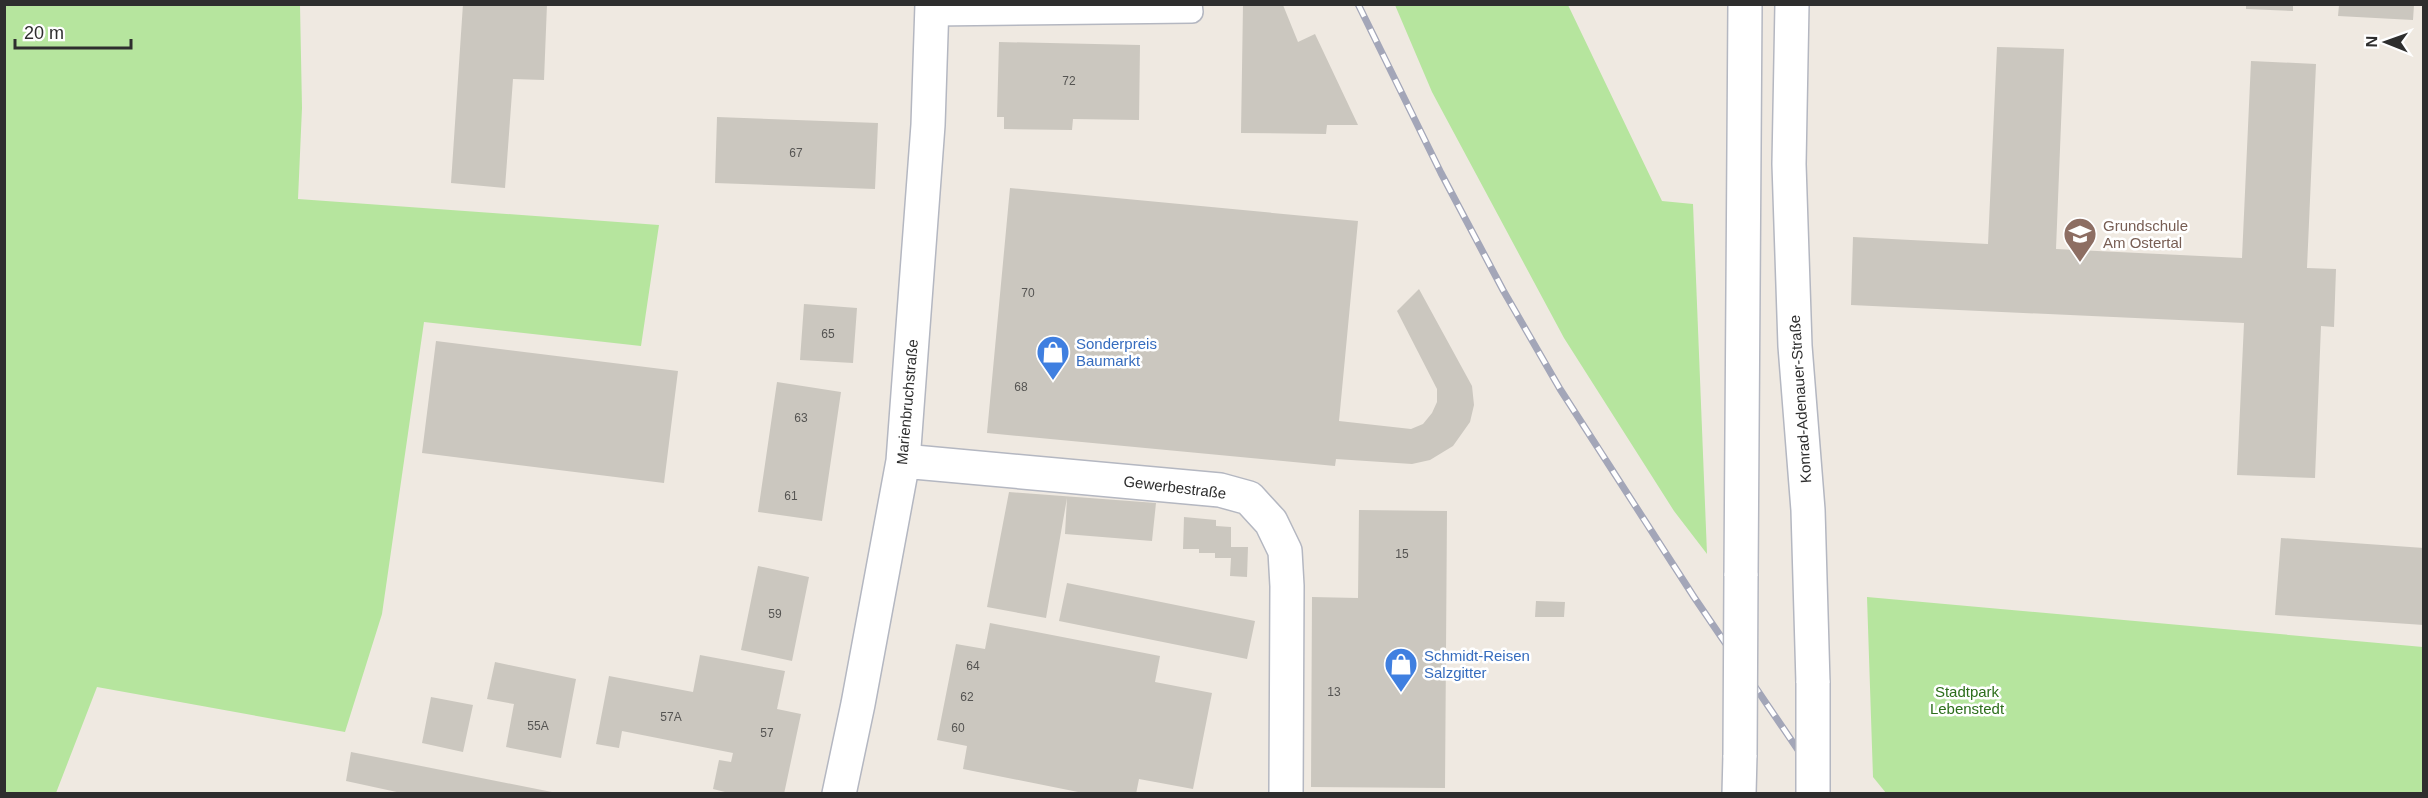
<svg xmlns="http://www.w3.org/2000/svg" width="2428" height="798" font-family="Helvetica,sans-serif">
<rect width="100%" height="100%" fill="#efe9e1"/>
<path fill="#b6e59e" d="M 5,4 L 300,5 L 302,108 L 298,199 L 659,225 L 641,346 L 424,322 L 382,614 L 345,732 L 97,687 L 56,793 L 5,793 Z
M 1395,5 L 1568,5 L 1662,201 L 1693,204 L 1707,554 L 1674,511 L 1564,338 L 1432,92 Z
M 1867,597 L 2423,647 L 2423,793 L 1886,793 L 1873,777 Z"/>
<path fill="#cbc7bf" d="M 463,4 L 547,4 L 544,80 L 513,79 L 505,188 L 451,183 Z
M 2246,4 L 2293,4 L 2293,11 L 2246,9 Z
M 1243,5 L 1283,5 L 1298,42 L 1315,34 L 1358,125 L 1327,125 L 1326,134 L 1241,133 Z
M 2339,5 L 2414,5 L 2413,20 L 2338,16 Z
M 999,42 L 1140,45 L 1139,120 L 1073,119 L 1072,130 L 1004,129 L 1004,117 L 997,117 Z
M 1997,47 L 2064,49 L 2056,249 L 2242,258 L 2251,61 L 2316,64 L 2307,268 L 2336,269 L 2334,327 L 2321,326 L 2315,478 L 2237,475 L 2244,323 L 1851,305 L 1853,237 L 1988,244 Z
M 717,117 L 878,123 L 875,189 L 715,183 Z
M 1010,188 L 1358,221 L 1339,421 L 1411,429 L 1423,424 L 1432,413 L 1437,402 L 1437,389 L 1397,311 L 1419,289 L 1472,386 L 1474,405 L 1470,422 L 1453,446 L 1430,460 L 1412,464 L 1336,459 L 1335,466 L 987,433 Z
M 804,304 L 857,308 L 853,363 L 800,360 Z
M 436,341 L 678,371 L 664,483 L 422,453 Z
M 777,382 L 841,392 L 822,521 L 758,512 Z
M 1009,492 L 1156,503 L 1152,541 L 1065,534 L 1067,498 L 1046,618 L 987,607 Z
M 1359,510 L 1447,511 L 1445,788 L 1311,787 L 1312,597 L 1358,598 Z
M 1184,517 L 1216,520 L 1216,526 L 1231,527 L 1231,547 L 1248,547 L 1247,577 L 1230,576 L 1231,558 L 1215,558 L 1215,553 L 1199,553 L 1199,549 L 1183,549 Z
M 2281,538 L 2424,548 L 2424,625 L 2275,615 Z
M 758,566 L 809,577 L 792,661 L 741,650 Z
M 1067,583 L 1255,621 L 1247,659 L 1059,621 Z
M 1536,601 L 1565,602 L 1564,617 L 1535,617 Z
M 990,623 L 1160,656 L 1155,682 L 1212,693 L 1193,789 L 1139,779 L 1136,794 L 1088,794 L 963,769 L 967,746 L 937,740 L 956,644 L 985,649 Z
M 700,655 L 785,671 L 777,709 L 801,714 L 784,794 L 733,794 L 713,789 L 719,760 L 731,762 L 733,753 L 622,731 L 619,748 L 596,744 L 609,676 L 693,692 Z
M 495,662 L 576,679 L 561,758 L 506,747 L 514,704 L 487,699 Z
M 431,697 L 473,705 L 463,752 L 422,743 Z
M 351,752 L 552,792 L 552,794 L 406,794 L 346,781 Z"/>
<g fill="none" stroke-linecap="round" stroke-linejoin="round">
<defs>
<path id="service" d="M 932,15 L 1192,12 L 1191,4"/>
<path id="minor" d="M 903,461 L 1220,490 L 1249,498 L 1271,522 L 1285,551 L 1287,586 L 1286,794
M 839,794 L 858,704 L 903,461 L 928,125 L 932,4"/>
<path id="tertiary" d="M 1792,4 L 1789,164 L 1795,346 L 1808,510 L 1813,683
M 1741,576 L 1745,4
M 1739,794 L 1740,755"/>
</defs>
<use href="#service" stroke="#b4b7c1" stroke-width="24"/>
<use href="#minor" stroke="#b4b7c1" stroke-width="36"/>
<use href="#tertiary" stroke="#b4b7c1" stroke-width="36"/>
<use href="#service" stroke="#fff" stroke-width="21"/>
<use href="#minor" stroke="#fff" stroke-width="33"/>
<use href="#tertiary" stroke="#fff" stroke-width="33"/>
<defs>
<path id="rail" d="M 1358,4 L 1441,173 L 1503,290 L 1560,389 L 1694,597 L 1828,794"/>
</defs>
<use href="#rail" stroke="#a3a6b8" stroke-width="7"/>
<use href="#rail" stroke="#fff" stroke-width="4.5" stroke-dasharray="14" stroke-linecap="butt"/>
<defs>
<path id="tertiary-bridge" d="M 1813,683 L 1813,794
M 1740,755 L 1741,576"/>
</defs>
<use href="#tertiary-bridge" stroke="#b4b7c1" stroke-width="36" stroke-linecap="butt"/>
<use href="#tertiary-bridge" stroke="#fff" stroke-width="33"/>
</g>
<defs>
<symbol id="school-pin" viewBox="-11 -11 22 30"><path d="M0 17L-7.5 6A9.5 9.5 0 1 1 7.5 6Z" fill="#8d6e63" stroke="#fff"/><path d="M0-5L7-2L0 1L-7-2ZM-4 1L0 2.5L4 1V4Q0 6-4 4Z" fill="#fff"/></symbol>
<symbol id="shop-pin" viewBox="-11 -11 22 30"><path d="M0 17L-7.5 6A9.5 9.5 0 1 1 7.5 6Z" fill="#3f7fe0" stroke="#fff"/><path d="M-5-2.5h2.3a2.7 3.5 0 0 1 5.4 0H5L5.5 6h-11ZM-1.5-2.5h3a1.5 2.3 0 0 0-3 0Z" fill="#fff"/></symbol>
</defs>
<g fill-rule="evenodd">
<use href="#school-pin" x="2061" y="215" width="38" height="52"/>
<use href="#shop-pin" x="1034" y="333" width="38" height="52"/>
<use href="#shop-pin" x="1382" y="645" width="38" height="52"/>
</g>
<g text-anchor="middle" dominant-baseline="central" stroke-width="5" stroke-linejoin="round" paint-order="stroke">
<g font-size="12" fill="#555452">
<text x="1069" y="81">72</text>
<text x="796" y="153">67</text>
<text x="1028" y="293">70</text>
<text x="828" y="334">65</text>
<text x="1021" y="387">68</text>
<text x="801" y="418">63</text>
<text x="791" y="496">61</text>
<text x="1402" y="554">15</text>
<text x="775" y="614">59</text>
<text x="973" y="666">64</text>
<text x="1334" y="692">13</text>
<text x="967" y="697">62</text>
<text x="671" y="717">57A</text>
<text x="538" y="726">55A</text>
<text x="958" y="728">60</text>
<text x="767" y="733">57</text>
</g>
<g font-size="15" fill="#785e54" stroke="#fff" text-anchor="start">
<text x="2103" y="225">Grundschule<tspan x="2103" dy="17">Am Ostertal</tspan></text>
</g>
<g font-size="15" fill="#366cbe" stroke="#fff" text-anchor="start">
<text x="1076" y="343">Sonderpreis<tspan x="1076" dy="17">Baumarkt</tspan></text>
<text x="1424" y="655">Schmidt-Reisen<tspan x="1424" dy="17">Salzgitter</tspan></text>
</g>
<g font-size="15" fill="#2e2e2e" stroke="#fff">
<text transform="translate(1800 399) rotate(-94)">Konrad-Adenauer-Straße</text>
<text transform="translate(907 402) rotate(-85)">Marienbruchstraße</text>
<text transform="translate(1175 487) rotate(7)">Gewerbestraße</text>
</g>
<g font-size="15" fill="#2c6e1b" stroke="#fff">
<text x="1967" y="691">Stadtpark<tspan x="1967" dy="17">Lebenstedt</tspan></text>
</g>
</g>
<rect width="2428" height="798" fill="none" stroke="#2e2e2e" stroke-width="12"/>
<g transform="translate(2386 42) rotate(271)" stroke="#ffffff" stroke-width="4.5" paint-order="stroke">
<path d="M0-4.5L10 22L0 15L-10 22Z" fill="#2e2e2e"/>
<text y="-9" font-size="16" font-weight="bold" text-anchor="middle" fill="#2e2e2e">N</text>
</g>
<path d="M15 39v9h116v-9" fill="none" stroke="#2e2e2e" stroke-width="3"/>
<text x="24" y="39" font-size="18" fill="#2e2e2e" stroke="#ffffff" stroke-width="4.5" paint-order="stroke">20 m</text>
</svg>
